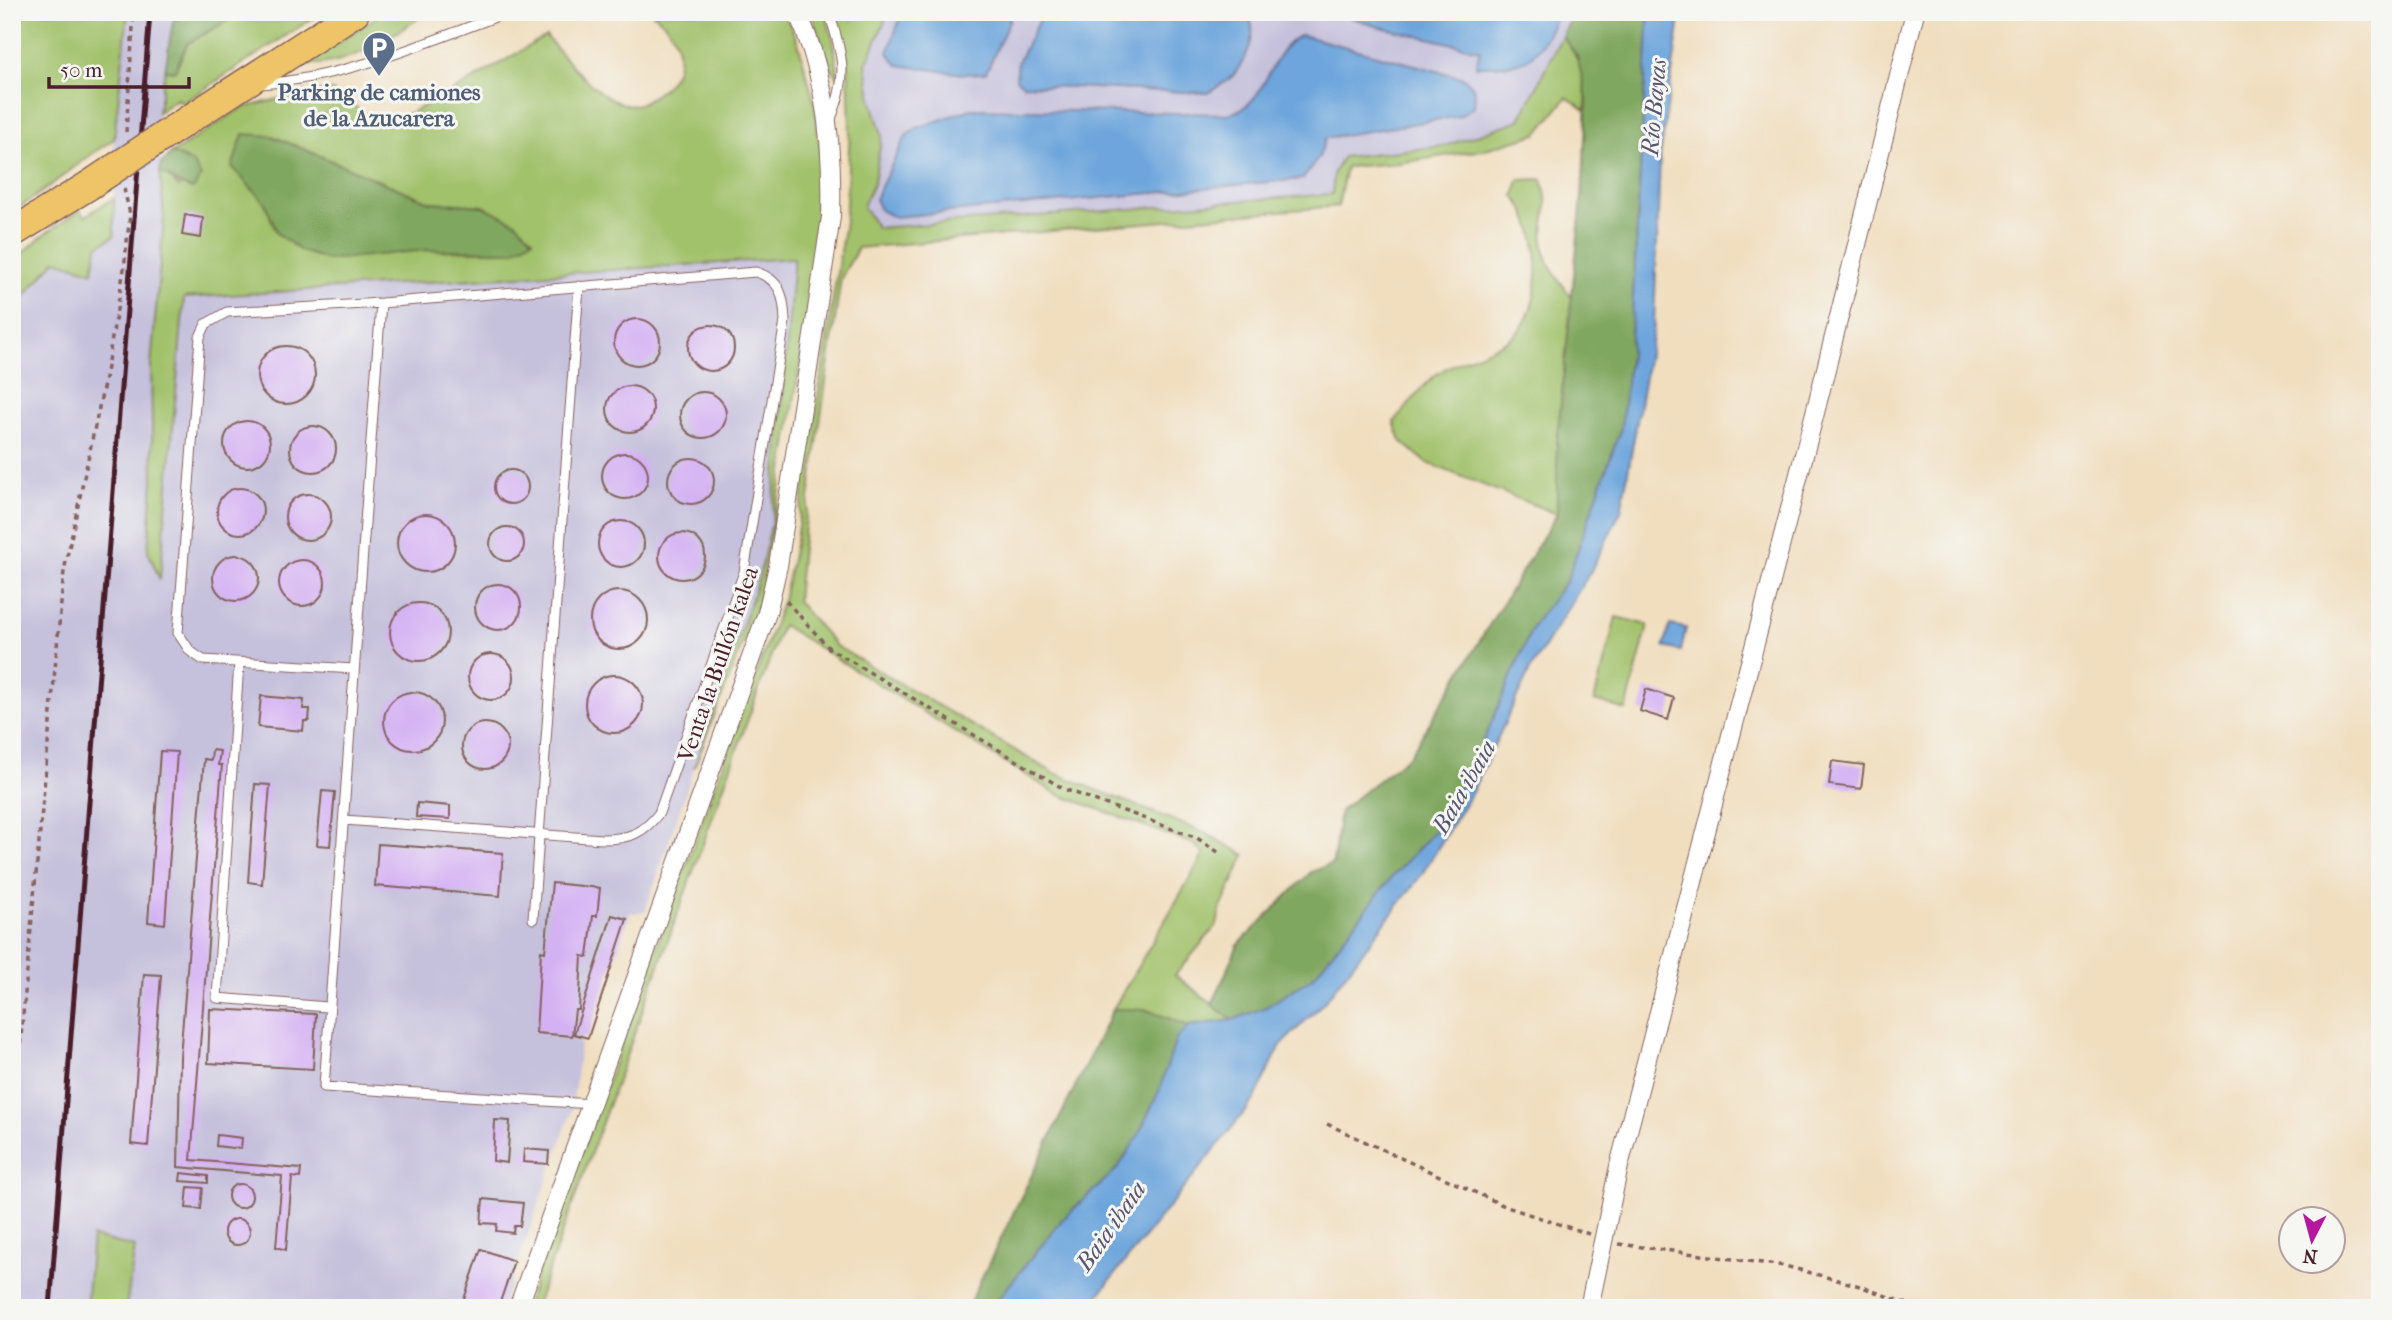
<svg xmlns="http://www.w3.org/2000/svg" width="2392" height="1320" font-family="'IM FELL French Canon',serif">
<rect width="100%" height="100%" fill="#f6f6f2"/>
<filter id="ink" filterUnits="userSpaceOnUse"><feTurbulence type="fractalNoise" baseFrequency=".0143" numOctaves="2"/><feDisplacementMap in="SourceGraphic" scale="14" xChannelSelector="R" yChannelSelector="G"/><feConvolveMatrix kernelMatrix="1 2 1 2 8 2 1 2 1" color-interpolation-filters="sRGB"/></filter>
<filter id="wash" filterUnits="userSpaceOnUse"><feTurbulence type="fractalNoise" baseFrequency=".00686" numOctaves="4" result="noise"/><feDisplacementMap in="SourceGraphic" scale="28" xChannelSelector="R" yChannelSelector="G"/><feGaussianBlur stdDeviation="1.57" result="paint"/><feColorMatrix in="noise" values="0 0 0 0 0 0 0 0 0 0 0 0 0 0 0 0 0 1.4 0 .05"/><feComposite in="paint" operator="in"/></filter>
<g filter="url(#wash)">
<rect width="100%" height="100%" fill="#f0debf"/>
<path fill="#c5c0db" d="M 128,12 L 187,12 L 173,21 L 158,112 L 164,218 L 151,366 L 153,482 L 148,551 L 159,578 L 183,298 L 794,258 L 772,521 L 759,577 L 645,912 L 630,913 L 588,1038 L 581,1037 L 572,1110 L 502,1308 L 126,1308 L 135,1247 L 92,1237 L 86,1308 L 12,1308 L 12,310 L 57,260 L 97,247 L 114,236 L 114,139 Z
M 889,12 L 1575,12 L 1520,120 L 1445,146 L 1343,157 L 1334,172 L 1332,194 L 877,228 L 863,206 L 874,182 L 882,135 L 871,98 L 866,64 Z"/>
<path fill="#a1c16a" stroke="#76704a" stroke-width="2" fill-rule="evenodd" d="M 12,12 L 128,12 L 114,139 C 79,161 48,190 12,212 Z
M 242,12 L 322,12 L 183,103 L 177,99 L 158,112 L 165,70 L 175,71 L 187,44 Z
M 384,12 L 428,12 C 393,35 350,67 306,64 Z
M 651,12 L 784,12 L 798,42 L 815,105 L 823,172 L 821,234 L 768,563 L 758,604 L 694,768 L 759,577 L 772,522 L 794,258 L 184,298 L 160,580 L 148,551 L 153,482 L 151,366 L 164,218 L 160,173 L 166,174 L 179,187 L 193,163 L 172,153 L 242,108 L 308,92 L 332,91 L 381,124 C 439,105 493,66 546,36 C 565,58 597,99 627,105 C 638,107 647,100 656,94 C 690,71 683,34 651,12 ZM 272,136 L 430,202 L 483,206 L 513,251 L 428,250 L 277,234 L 265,203 L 232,167 L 238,152 Z
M 811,12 L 825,12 L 833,39 L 839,79 L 829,65 Z
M 835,12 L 889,12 L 866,64 L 871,98 L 882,135 L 874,182 L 863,206 L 877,228 L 1332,194 L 1334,172 L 1343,157 L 1445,146 L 1520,120 L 1562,36 C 1578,56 1590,83 1585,110 L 1567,97 L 1537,134 L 1482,150 L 1399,163 L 1346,167 L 1338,206 L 858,248 L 841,278 L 802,546 L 797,601 L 836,646 L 1054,773 L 1205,833 L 1245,855 L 1220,910 L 1217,925 L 1175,975 L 1233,1020 L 1189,1026 L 1144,1009 L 1113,1009 L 1204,854 L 1194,844 L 1057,794 L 782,625 L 535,1308 L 525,1308 L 783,600 L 796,540 L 845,221 L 850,130 L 848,63 Z
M 1542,179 C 1551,207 1543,214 1543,240 C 1543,261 1561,283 1573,299 L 1557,440 L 1557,514 L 1427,463 L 1401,441 L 1394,422 C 1408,407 1421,386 1437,374 C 1456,359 1504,348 1518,332 C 1546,299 1542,226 1514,196 L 1519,180 Z
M 114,198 L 114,236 L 97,247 L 93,272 L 56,260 L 12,310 L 12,262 L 46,233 L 80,210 L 85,216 Z
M 1616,617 L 1648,625 L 1626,710 L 1594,701 Z
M 92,1237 L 135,1247 L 126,1308 L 86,1308 Z"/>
<path fill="#80a75e" stroke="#656344" stroke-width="2" d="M 187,12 L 242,12 L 187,44 L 175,71 L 165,70 L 173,21 Z
M 1575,12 L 1649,12 L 1630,354 L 1621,428 L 1567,580 L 1533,626 L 1478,755 L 1434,832 L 1392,877 L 1313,977 L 1266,1007 L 1233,1020 L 1212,1005 L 1238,945 L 1311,872 L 1333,863 L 1340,811 L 1410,755 L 1557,514 L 1557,440 L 1582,197 L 1587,99 L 1577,56 L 1562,36 Z
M 243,134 L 272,136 L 430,202 L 483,206 L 516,222 L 533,239 L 513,251 L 428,250 L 328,260 L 301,251 L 277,233 L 265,203 L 232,167 Z
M 172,153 L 193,163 L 201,177 L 193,189 C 178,187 173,176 160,173 L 161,164 Z
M 1113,1009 L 1144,1009 L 1189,1026 L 1176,1040 L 1159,1091 L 1138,1136 L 1118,1168 L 1062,1220 L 991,1308 L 967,1308 Z"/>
<path fill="#6da5dc" stroke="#5c6284" stroke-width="2" d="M 902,12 L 1013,12 L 986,73 L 963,74 L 898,65 L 888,53 Z
M 1043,12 L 1244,12 C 1264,28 1243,69 1227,81 C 1221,85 1214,89 1208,93 L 1024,85 L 1016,79 L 1018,62 Z
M 1334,12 L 1559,12 C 1533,62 1534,66 1476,66 L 1480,50 L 1380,27 Z
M 1649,12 L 1681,12 L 1660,157 L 1654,326 L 1621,511 L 1592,569 L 1530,670 L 1472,792 L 1422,874 L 1325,1001 L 1281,1045 L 1254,1100 L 1088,1308 L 991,1308 L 1062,1220 L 1118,1168 L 1138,1136 L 1159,1091 L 1176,1039 L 1189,1026 L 1233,1020 L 1266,1007 L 1313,977 L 1392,877 L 1434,832 L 1478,754 L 1533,626 L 1567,580 L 1621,428 L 1630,354 Z
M 1301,35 L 1464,78 L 1475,90 L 1474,106 L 1460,116 L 1326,138 L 1319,157 L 1303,179 L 894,217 L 880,210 L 875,199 L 906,136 L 917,128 L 971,109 L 1228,114 C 1270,105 1265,53 1301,35 Z
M 1670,625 L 1686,628 L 1681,651 L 1664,647 Z"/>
<g id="blocks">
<path fill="#d4b1f3" d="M 185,215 L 203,218 L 201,238 L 182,235 Z
M614 342a23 23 0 1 1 46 0a23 23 0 1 1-46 0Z
M688 348a23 23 0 1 1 46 0a23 23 0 1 1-46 0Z
M257 375a29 29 0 1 1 58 0a29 29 0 1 1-58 0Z
M607 409a23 23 0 1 1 46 0a23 23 0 1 1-46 0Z
M680 415a23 23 0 1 1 46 0a23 23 0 1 1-46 0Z
M224 444a23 23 0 1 1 46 0a23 23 0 1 1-46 0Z
M290 449a23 23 0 1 1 46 0a23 23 0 1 1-46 0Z
M602 476a23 23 0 1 1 46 0a23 23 0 1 1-46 0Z
M668 481a23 23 0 1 1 46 0a23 23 0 1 1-46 0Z
M494 487a17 17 0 1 1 34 0a17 17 0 1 1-34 0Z
M217 511a23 23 0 1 1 46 0a23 23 0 1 1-46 0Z
M285 517a23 23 0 1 1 46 0a23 23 0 1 1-46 0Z
M397 543a29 29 0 1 1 58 0a29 29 0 1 1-58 0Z
M598 544a23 23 0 1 1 46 0a23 23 0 1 1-46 0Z
M490 544a17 17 0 1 1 34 0a17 17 0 1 1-34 0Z
M659 556a23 23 0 1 1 46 0a23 23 0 1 1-46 0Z
M213 578a23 23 0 1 1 46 0a23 23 0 1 1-46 0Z
M279 583a23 23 0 1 1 46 0a23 23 0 1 1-46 0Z
M475 607a23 23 0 1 1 46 0a23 23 0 1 1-46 0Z
M590 620a29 29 0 1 1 58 0a29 29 0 1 1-58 0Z
M390 632a29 29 0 1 1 58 0a29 29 0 1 1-58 0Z
M468 677a23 23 0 1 1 46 0a23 23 0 1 1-46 0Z
M585 704a29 29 0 1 1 58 0a29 29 0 1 1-58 0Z
M 1646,689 L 1674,698 L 1668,720 L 1640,711 Z
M384 721a29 29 0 1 1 58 0a29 29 0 1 1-58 0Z
M 261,696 L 304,700 L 303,709 L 310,709 L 309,721 L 304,721 L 303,731 L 258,727 Z
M462 746a23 23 0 1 1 46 0a23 23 0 1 1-46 0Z
M 212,750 L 220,751 L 218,765 L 222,765 L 191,1160 L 301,1169 L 300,1178 L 292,1177 L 286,1250 L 276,1247 L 282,1176 L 178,1167 L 180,1057 L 204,759 L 211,760 Z
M 160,751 L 177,752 L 165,924 L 148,922 Z
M 1832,761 L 1864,765 L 1861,789 L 1829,785 Z
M 255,784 L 270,785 L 262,884 L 248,882 Z
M 322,791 L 335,792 L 330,846 L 317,845 Z
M 417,803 L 450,806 L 450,819 L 416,817 Z
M 378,844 L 503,853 L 500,896 L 375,886 Z
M 552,883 L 600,888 L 597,916 L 593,916 L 588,957 L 582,956 L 579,1010 L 575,1010 L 572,1036 L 536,1033 L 541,951 L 545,952 Z
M 612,915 L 627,919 L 588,1038 L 574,1034 Z
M 144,974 L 161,975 L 148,1146 L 131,1144 Z
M 210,1009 L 316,1014 L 313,1069 L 208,1063 Z
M 495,1120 L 510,1121 L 507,1163 L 493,1161 Z
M 217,1135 L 242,1138 L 241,1149 L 216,1146 Z
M 524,1149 L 549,1151 L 548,1164 L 523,1162 Z
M 181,1173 L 208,1176 L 208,1183 L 180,1181 Z
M228 1196a12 12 0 1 1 24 0a12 12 0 1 1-24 0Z
M 188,1187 L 203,1188 L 201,1209 L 186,1208 Z
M 483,1199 L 523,1203 L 520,1226 L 514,1226 L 513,1233 L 496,1231 L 497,1224 L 481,1223 Z
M224 1232a13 13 0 1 1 26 0a13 13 0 1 1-26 0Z
M 481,1249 L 514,1261 L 498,1308 L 461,1308 Z"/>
</g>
</g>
<g filter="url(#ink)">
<use href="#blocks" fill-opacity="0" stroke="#84625f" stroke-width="2"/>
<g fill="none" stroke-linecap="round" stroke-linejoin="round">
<defs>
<path id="service" d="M 829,12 C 843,58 849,76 830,121
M 261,84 C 348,77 426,43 508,12
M 381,303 L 324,1087 L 592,1104
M 239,663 L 217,998 L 327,1007
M 344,820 L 602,839 C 629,839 643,834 659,813 L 744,572 L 785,321 C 784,296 781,280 756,272 L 381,303 L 227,312 L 206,324 L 200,337 L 178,633 L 190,651 L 203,660 L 354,669
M 533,919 L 579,286"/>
<path id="minor" d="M 518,1308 L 767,613 L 778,566 L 831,217 C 833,149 827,75 797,12
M 1589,1308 L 1619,1166 L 1817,405 L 1915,12"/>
<path id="trunk" d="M 174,129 L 355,12
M 12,233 L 88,186"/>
</defs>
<use href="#service" stroke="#84625f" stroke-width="11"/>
<use href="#minor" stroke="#84625f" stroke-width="20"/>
<use href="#trunk" stroke="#84625f" stroke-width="31"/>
<path stroke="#84625f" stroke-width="3.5" stroke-dasharray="5 5" stroke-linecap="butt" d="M 847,12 L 848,22
M 126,132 L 134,12
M 786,601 L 829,648 L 1064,789 L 1197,838 L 1218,852
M 1327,1124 L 1507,1207 L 1589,1234
M 12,1134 L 64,571 L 104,384 L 124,269 L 130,214 L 124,189
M 1619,1244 L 1785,1266 L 1860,1286 L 1918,1308"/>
<use href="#service" stroke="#fff" stroke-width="9"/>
<use href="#minor" stroke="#fff" stroke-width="18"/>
<use href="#trunk" stroke="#efc469" stroke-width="28"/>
<path stroke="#4a1f2b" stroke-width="5" d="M 50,1308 L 150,12"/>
<defs>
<path id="trunk-bridge" d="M 88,186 L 174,129"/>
</defs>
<use href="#trunk-bridge" stroke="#84625f" stroke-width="31" stroke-linecap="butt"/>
<use href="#trunk-bridge" stroke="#efc469" stroke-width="28"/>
</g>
</g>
<defs>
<symbol id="parking-pin" viewBox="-11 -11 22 30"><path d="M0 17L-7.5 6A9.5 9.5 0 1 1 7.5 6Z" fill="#5c6f8a" stroke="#f6f6f2"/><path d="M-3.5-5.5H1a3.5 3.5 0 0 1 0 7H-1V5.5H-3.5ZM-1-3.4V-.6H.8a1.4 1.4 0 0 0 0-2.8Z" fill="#fff"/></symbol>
</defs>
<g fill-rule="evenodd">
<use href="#parking-pin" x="360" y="29" width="38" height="52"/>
</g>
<g text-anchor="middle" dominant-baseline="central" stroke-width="6" stroke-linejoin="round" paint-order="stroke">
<g font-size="23" font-weight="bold" fill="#4e5e75" stroke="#f6f6f2">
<text x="379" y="92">Parking de camiones<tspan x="379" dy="26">de la Azucarera</tspan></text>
</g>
<g font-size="23" fill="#4a1f2b" stroke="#f6f6f2">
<text transform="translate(718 664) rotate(-71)">Venta la Bullón kalea</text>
</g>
<g font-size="24" font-style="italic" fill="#585572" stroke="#f6f6f2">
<text transform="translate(1654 107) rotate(-85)">Río Bayas</text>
<text transform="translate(1464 787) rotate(-60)">Baia ibaia</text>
<text transform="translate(1111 1226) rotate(-55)">Baia ibaia</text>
</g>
</g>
<rect width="2392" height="1320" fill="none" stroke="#f6f6f2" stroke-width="42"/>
<g transform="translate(2312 1240) rotate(186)"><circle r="33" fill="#f6f6f2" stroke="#b1a0a2" stroke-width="2"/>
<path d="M0-5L12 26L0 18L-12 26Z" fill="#b5179e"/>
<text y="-10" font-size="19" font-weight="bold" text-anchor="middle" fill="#4a1f2b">N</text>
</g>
<path d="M49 77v10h140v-10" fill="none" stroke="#4a1f2b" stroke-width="3.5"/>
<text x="60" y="77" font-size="21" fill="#4a1f2b" stroke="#f6f6f2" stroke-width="5" paint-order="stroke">50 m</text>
</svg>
